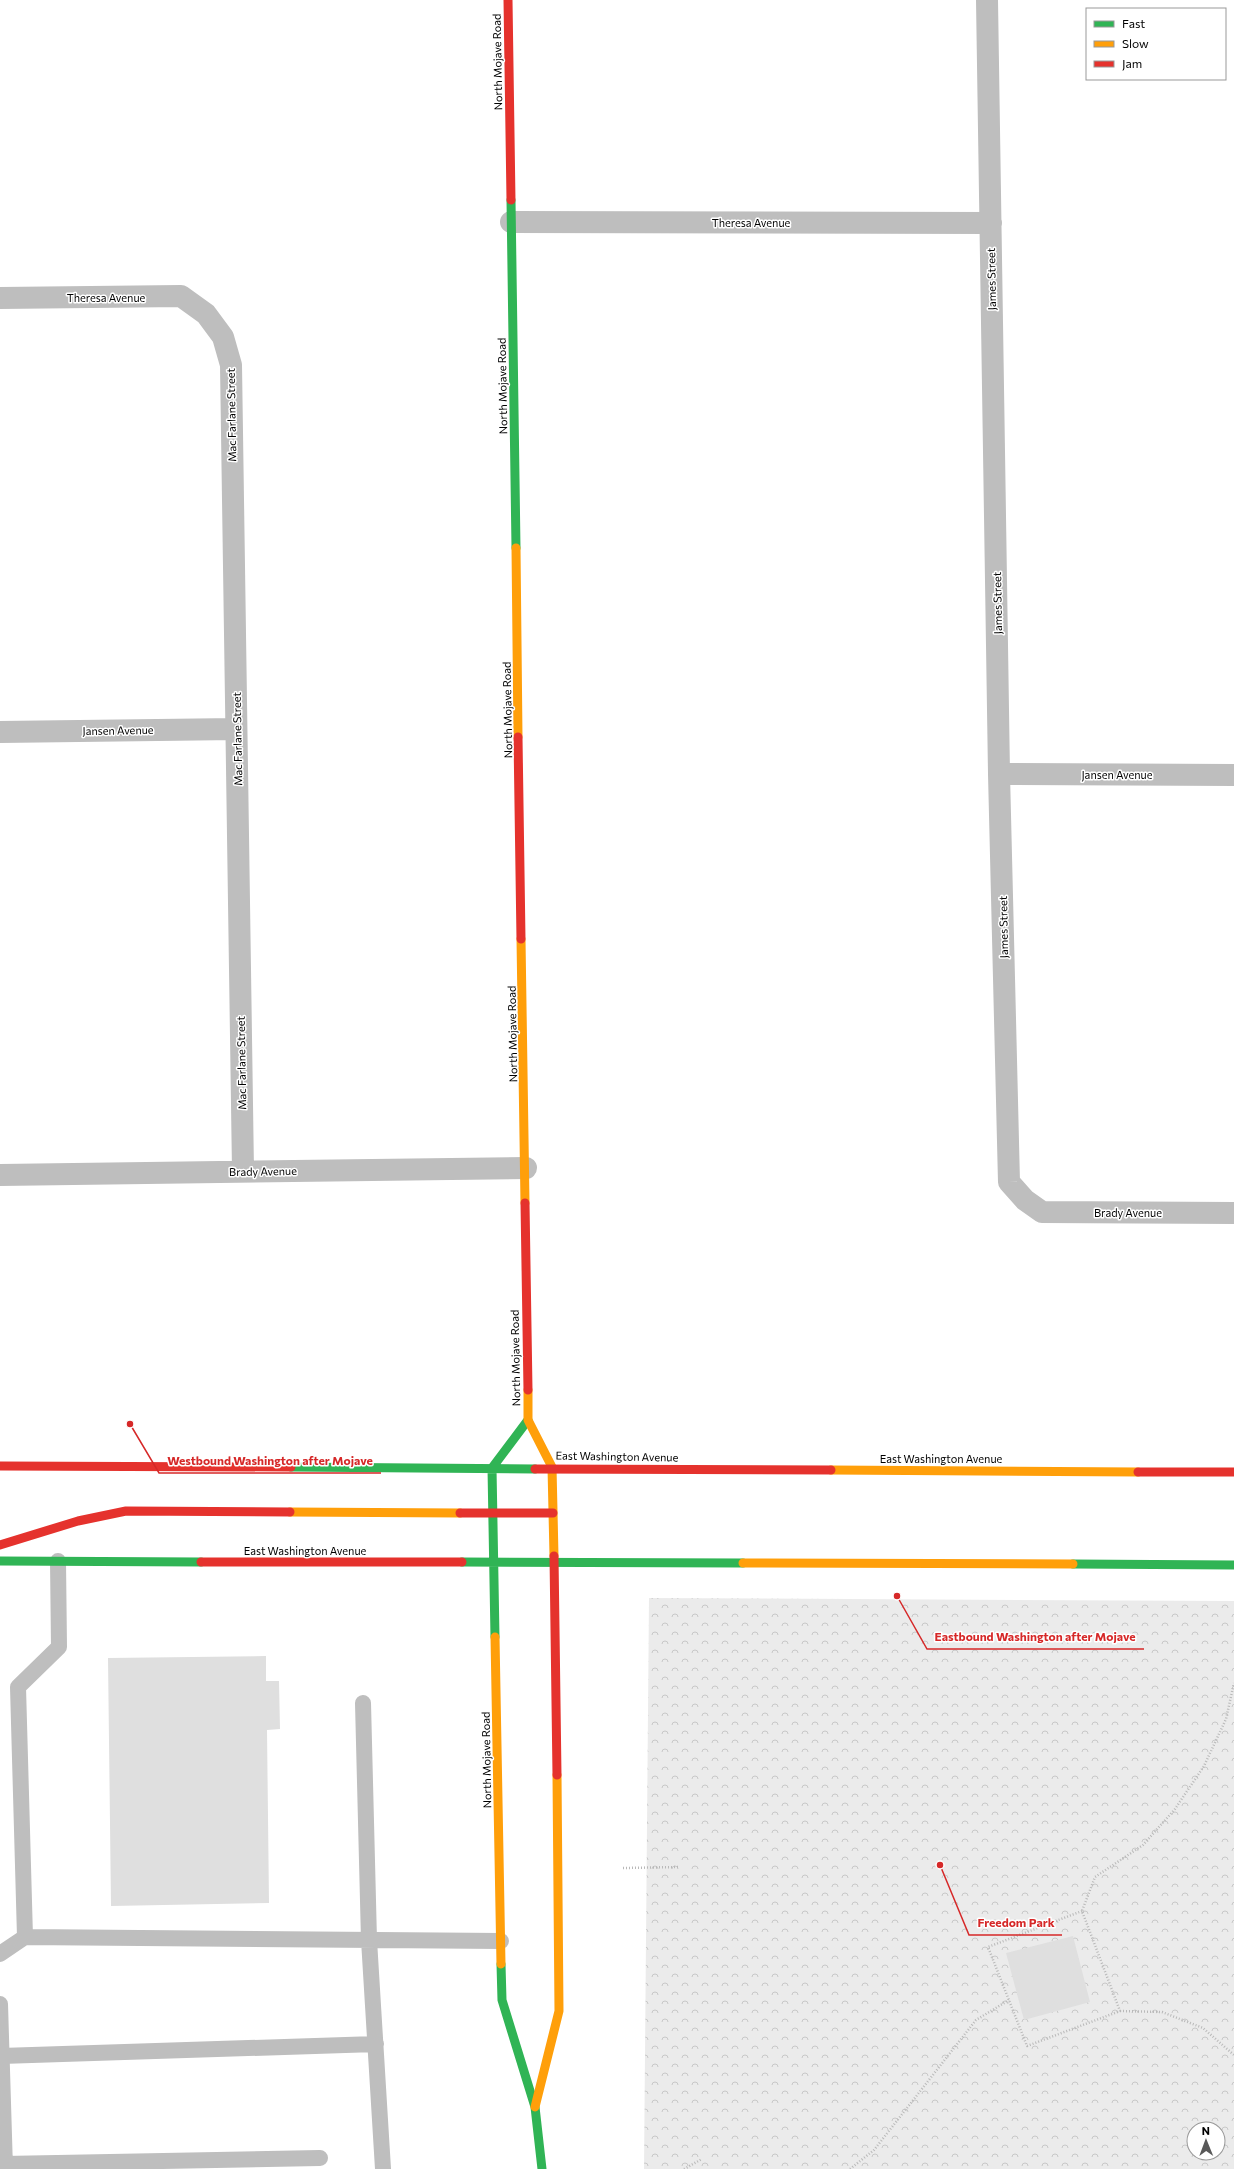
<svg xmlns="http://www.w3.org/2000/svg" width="1234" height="2169" font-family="Commissioner,sans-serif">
<defs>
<pattern id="park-crowns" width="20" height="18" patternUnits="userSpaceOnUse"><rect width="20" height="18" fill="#ebebeb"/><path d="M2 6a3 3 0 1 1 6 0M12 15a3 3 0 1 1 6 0" fill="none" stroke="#c8c8c8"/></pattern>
</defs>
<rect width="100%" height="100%" fill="#fff"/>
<path fill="url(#park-crowns)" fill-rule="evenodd" d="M 649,1598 L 1234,1601 L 1234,2169 L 644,2169 ZM 1194,2129 L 1218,2129 L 1218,2153 L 1194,2153 Z"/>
<path fill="#dfdfdf" d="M 266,1656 L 266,1681 L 279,1681 L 280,1729 L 267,1730 L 269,1903 L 111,1906 L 108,1658 Z
M 1073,1936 L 1090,2002 L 1024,2020 L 1006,1953 Z"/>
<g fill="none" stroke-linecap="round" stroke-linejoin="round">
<path stroke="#b9b9b9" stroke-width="2.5" stroke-dasharray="1 2" stroke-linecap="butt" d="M 623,1868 L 680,1867
M 1082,1911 L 988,1947 L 1027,2046 L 1120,2011 L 1082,1911 L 1095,1877 L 1143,1845 L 1175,1809 L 1204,1766 L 1226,1719 L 1234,1683
M 1120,2011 L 1162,2012 L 1203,2028 L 1234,2055
M 684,2169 L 702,2159
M 850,2169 L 874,2150 L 976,2020 L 1009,2000"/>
<path stroke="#bebebe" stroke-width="16" d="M 58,1561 L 59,1647 L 18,1687 L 25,1937 L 501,1941
M 363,1703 L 369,1940 L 383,2169
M 0,1954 L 25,1937
M 0,2004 L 5,2169
M 1,2056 L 376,2044
M 4,2164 L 320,2158"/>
<path stroke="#bebebe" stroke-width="22" d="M 987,0 L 999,774 L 1009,1182 L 1025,1200 L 1042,1212 L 1234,1213
M 511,222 L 991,223
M 0,298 L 181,296 L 206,314 L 223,337 L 231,365 L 243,1171
M 0,732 L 236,729
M 999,774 L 1234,775
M 0,1175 L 526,1168"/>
<path stroke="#30b455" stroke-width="9" d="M 511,200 L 516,548
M 291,1467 L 535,1469
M 0,1561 L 201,1562
M 462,1562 L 743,1563
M 1073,1564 L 1234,1565
M 495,1637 L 492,1468 L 528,1420
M 501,1964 L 502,2000 L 535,2107 L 542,2169"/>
<path stroke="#ff9f0a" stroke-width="9" d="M 516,548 L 518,737
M 521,939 L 525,1203
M 528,1390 L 528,1420 L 552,1467 L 554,1556
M 831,1470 L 1138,1472
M 290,1512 L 460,1513
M 743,1563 L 1073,1564
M 495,1637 L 501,1964
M 535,2107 L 559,2011 L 557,1775"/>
<path stroke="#e5322d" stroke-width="9" d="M 508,0 L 511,200
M 518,737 L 521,939
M 525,1203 L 528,1390
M 0,1466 L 291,1467
M 535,1469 L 831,1470
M 1138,1472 L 1234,1472
M 460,1513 L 553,1513
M 0,1545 L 78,1521 L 126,1511 L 290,1512
M 554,1556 L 557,1775
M 201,1562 L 462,1562"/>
</g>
<g text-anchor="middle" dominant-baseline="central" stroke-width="3" stroke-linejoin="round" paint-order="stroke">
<g font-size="11" fill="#000" stroke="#fff">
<text transform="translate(497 62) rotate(-91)">North Mojave Road</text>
<text x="751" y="222">Theresa Avenue</text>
<text transform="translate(991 279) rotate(-91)">James Street</text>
<text x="106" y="297">Theresa Avenue</text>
<text transform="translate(502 386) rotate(-91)">North Mojave Road</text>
<text transform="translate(231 415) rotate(-91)">Mac Farlane Street</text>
<text transform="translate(997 603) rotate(-91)">James Street</text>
<text transform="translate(507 710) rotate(-91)">North Mojave Road</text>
<text transform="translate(118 730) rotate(-1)">Jansen Avenue</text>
<text transform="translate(237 739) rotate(-91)">Mac Farlane Street</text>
<text x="1117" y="774">Jansen Avenue</text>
<text transform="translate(1003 927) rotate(-91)">James Street</text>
<text transform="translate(512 1034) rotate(-91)">North Mojave Road</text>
<text transform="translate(241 1063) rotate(-91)">Mac Farlane Street</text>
<text transform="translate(263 1171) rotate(-1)">Brady Avenue</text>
<text x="1128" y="1212">Brady Avenue</text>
<text transform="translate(515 1358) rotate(-91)">North Mojave Road</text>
<text transform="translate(617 1456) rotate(1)">East Washington Avenue</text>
<text x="941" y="1458">East Washington Avenue</text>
<text x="305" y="1550">East Washington Avenue</text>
<text transform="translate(486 1760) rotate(-91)">North Mojave Road</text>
</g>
</g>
<path fill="none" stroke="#d62828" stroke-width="1.5" d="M130 1424L159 1473H381M897 1596L927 1649H1144M940 1865L969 1935H1062"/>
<g fill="#d62828" stroke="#fff" stroke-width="1.5">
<circle cx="130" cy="1424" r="4"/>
<circle cx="897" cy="1596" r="4"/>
<circle cx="940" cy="1865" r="4"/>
</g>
<g font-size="12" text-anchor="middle" font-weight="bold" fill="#d62828" stroke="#fff" stroke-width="3" stroke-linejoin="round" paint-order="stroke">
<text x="270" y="1465">Westbound Washington after Mojave</text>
<text x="1035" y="1641">Eastbound Washington after Mojave</text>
<text x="1016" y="1927">Freedom Park</text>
</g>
<rect x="1086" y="8" width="140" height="72" fill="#ffffff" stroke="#999999"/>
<rect x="1094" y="21" width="20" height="6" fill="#30b455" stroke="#999999"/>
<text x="1122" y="28" font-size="12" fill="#000000">Fast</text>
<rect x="1094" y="41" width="20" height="6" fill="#ff9f0a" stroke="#999999"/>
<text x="1122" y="48" font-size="12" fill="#000000">Slow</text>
<rect x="1094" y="61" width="20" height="6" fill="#e5322d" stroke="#999999"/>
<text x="1122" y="68" font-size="12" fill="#000000">Jam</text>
<g transform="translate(1206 2141) rotate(359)"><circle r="19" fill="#ffffff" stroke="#999999"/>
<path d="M0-3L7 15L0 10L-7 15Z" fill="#595959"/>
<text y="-6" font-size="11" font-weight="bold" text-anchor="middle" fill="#000000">N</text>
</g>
</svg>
